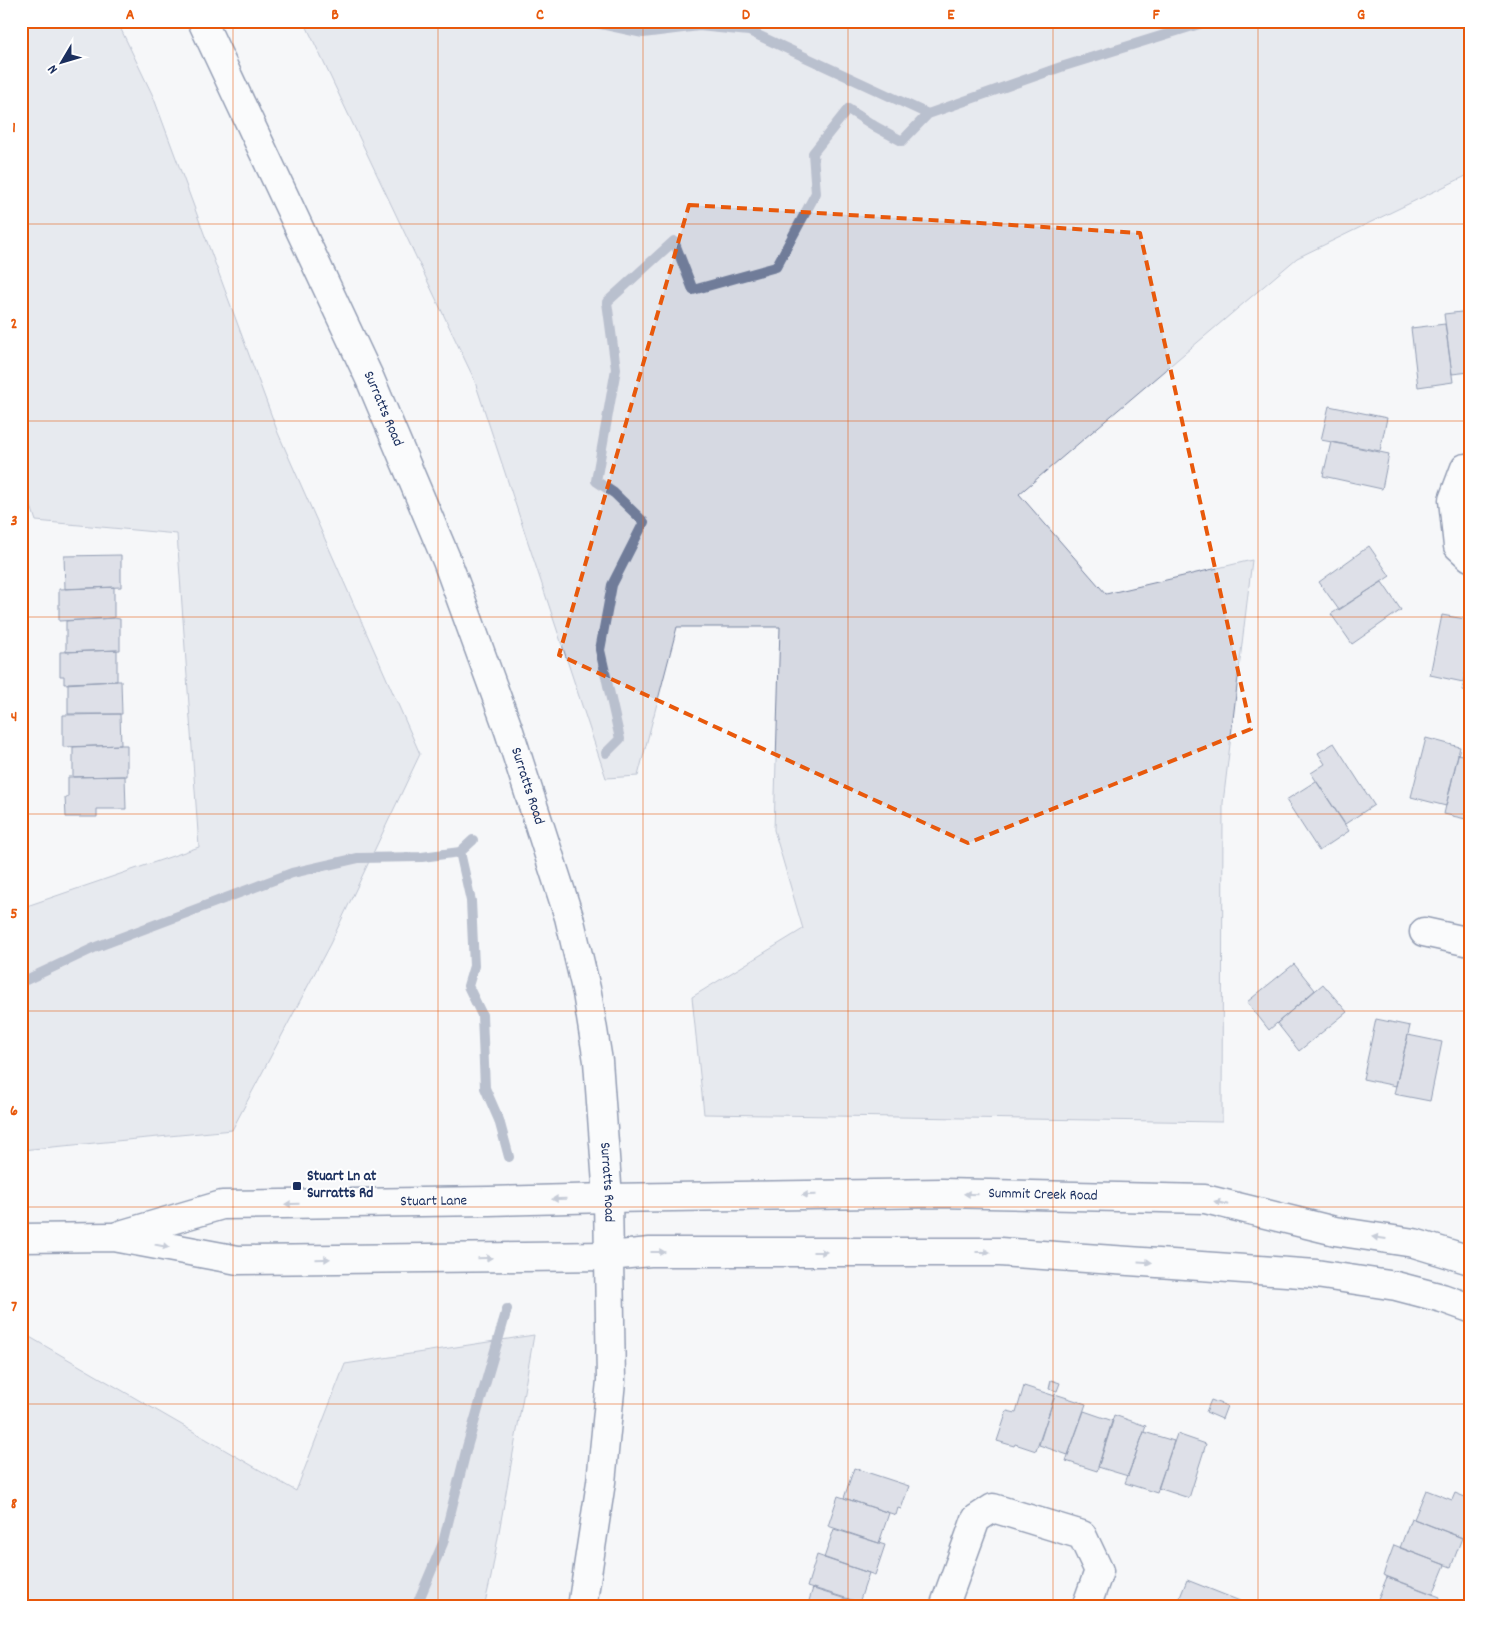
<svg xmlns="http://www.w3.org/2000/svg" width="1491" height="1628" font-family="Dekko,sans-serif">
<rect width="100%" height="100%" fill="#f6f7f9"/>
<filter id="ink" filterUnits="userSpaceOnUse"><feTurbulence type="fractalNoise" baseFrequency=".02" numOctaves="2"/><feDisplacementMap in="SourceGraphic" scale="10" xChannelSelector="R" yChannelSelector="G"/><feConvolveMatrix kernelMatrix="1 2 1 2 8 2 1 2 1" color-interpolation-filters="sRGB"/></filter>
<g filter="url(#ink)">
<path fill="#d6d9e2" stroke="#7884a0" d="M 21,21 L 117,21 L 153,96 L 278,433 L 420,754 L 330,944 L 232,1130 L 21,1150 L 21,908 L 199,847 L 177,534 L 36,521 L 21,476 Z
M 304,21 L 1470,21 L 1470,174 L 1297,258 L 1019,494 L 1106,594 L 1252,560 L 1223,803 L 1222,1122 L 704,1114 L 692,997 L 803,929 L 774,830 L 780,627 L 677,627 L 638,776 L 606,778 L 474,379 Z
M 21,1332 L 296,1491 L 345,1364 L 534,1335 L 491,1577 L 484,1607 L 21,1607 Z"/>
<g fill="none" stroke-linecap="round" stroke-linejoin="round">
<path stroke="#707c99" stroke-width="10" d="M 587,21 L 643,33 L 699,26 L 749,31 L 928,114 L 1061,67 L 1209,21
M 606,753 L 620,739 L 600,650 L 612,585 L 644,522 L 614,493 L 596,481 L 616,369 L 607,302 L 674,241 L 693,290 L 776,267 L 816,193 L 813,153 L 848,109 L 876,127 L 902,141 L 928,114
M 460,852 L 471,901 L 474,966 L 468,986 L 482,1015 L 485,1088 L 499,1120 L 509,1157
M 21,979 L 26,980 L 96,947 L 292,873 L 358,858 L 422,857 L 460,852 L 473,840
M 420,1607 L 418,1602 L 443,1543 L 467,1447 L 507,1309"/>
</g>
<path fill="#c0c4d3" stroke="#1b2f5e" d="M 1470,311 L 1470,372 L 1452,374 L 1444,314 Z
M 1445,324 L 1453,382 L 1418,387 L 1411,328 Z
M 1329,406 L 1387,418 L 1380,451 L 1321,440 Z
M 1331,442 L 1389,454 L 1382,489 L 1323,476 Z
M 1369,546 L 1390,576 L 1339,610 L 1319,582 Z
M 121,555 L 121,587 L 65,589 L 64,556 Z
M 1382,582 L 1401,610 L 1352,644 L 1331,614 Z
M 114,587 L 114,618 L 59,621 L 59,589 Z
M 1442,615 L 1470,620 L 1470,654 L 1463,682 L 1430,675 Z
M 114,618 L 120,619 L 120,650 L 66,652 L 66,621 Z
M 117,650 L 117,681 L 64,684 L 64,676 L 60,676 L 60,652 Z
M 1470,654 L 1470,691 L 1462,690 Z
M 117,681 L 121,681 L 122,714 L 68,714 L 68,683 Z
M 120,714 L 121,745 L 63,747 L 63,715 Z
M 1426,738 L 1460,747 L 1446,806 L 1411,797 Z
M 1334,743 L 1374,805 L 1345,824 L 1311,773 L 1325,764 L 1318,753 Z
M 121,745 L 127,745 L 127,776 L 73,777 L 73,747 Z
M 1458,754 L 1470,757 L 1470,820 L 1444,814 Z
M 125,776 L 126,809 L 97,809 L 97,817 L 66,817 L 65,797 L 68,797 L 68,777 Z
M 1316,781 L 1349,831 L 1319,851 L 1286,800 Z
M 1294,964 L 1315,990 L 1269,1030 L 1247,1002 Z
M 1323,984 L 1347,1012 L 1299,1051 L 1277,1023 Z
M 1376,1019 L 1410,1026 L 1396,1086 L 1363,1079 Z
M 1408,1035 L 1442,1042 L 1430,1101 L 1394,1094 Z
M 1051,1380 L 1060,1383 L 1057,1391 L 1049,1389 Z
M 1024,1386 L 1055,1396 L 1036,1451 L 1015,1444 L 1014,1446 L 997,1441 L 1007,1411 L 1016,1413 Z
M 1055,1394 L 1086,1404 L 1068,1455 L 1039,1445 Z
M 1211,1400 L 1227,1406 L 1222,1419 L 1206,1412 Z
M 1084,1411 L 1113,1421 L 1097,1471 L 1066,1461 Z
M 1114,1415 L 1146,1426 L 1128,1476 L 1098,1467 Z
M 1144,1432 L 1174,1441 L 1157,1493 L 1125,1483 Z
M 1177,1434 L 1206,1444 L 1189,1498 L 1158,1488 Z
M 854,1468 L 909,1486 L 901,1509 L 898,1508 L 896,1515 L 844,1498 Z
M 1426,1490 L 1452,1500 L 1455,1493 L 1470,1499 L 1470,1535 L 1468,1540 L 1414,1519 Z
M 838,1496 L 889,1513 L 879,1543 L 828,1526 Z
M 1411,1518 L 1462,1538 L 1451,1567 L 1400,1548 Z
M 834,1529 L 885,1545 L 875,1575 L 824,1558 Z
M 1394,1545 L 1445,1565 L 1433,1594 L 1383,1575 Z
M 817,1555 L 869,1573 L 859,1603 L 807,1587 Z
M 1387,1577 L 1440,1597 L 1436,1607 L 1375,1606 Z
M 1187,1580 L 1240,1601 L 1238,1607 L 1176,1607 Z
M 813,1588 L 865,1604 L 864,1607 L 807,1607 Z"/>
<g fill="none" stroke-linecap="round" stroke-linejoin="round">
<defs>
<g id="minor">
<path d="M 1470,468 L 1465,468 L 1453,500 L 1458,546 L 1470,557"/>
<path d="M 1424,932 L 1470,942"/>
<path id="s1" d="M 608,1198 L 942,1193 L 1205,1199 L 1335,1231 L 1414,1243 L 1470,1260"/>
<path d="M 609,1256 L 650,1252 L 1000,1252 L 1316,1274 L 1396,1286 L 1442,1298 L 1470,1308"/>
<path d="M 944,1607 L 976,1519 L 993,1508 L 1082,1535 L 1099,1571 L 1086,1607"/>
</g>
<g id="tertiary">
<path id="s2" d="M 120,1235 L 222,1205 L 489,1201 L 608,1198"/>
<path d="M 21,1238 L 114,1237 L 238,1260 L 609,1256"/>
</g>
<g id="secondary">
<path id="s3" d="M 202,21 L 370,379 L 447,561 L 509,731 L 569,917 L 587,993 L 598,1061 L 608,1198 L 611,1381 L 601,1482 L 582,1607"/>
</g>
</defs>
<use href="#minor" stroke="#1b2f5e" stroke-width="31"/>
<use href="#tertiary" stroke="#1b2f5e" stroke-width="31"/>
<use href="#secondary" stroke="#1b2f5e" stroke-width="31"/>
<use href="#minor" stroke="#fff" stroke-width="28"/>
<use href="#tertiary" stroke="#fff" stroke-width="28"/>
<use href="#secondary" stroke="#fff" stroke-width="28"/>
</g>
<defs><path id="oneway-solid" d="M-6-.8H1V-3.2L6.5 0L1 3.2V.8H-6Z" transform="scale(1.25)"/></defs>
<g fill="#8d97ae">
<use href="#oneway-solid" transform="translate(971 1194) rotate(-179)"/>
<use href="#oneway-solid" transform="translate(809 1195) rotate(179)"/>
<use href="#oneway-solid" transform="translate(559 1199) rotate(178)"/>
<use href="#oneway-solid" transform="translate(1221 1203) rotate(-166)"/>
<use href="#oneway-solid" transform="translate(292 1204) rotate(179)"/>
<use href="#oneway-solid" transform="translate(1379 1238) rotate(-172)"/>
<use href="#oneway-solid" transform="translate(162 1246) rotate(11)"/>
<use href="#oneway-solid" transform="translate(658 1252)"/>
<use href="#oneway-solid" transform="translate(820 1252)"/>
<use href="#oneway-solid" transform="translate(983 1252)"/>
<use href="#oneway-solid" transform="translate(485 1258) rotate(-1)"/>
<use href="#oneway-solid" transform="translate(323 1259) rotate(-1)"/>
<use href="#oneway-solid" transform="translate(1145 1262) rotate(4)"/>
</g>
</g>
<path d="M0 0H1491V1628H0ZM 689,205 L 1140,233 L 1251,729 L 968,843 L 559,655 Z" fill="#f6f7f9" fill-opacity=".55" fill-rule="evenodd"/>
<path fill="none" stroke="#e8590c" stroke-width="4" stroke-dasharray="10 6" stroke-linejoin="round" d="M 689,205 L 1140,233 L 1251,729 L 968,843 L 559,655 Z"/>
<path fill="none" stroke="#e8590c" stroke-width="1" stroke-opacity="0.55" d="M 233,21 L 233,1607M 438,21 L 438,1607M 643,21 L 643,1607M 848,21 L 848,1607M 1053,21 L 1053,1607M 1258,21 L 1258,1607M 21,224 L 1470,224M 21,421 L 1470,421M 21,617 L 1470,617M 21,814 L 1470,814M 21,1011 L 1470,1011M 21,1207 L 1470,1207M 21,1404 L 1470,1404"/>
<rect fill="#1b2f5e" stroke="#fff" stroke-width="2" x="292" y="1181" width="10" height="10" rx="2.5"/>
<g text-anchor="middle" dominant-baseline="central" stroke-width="4" stroke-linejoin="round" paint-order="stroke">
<g font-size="15" fill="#1b2f5e" stroke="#fff">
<text stroke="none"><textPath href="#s3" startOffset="428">Surratts Road</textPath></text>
<text stroke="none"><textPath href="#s3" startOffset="832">Surratts Road</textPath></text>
<text stroke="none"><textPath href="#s3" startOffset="1238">Surratts Road</textPath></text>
<text stroke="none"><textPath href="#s1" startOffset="435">Summit Creek Road</textPath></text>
<text stroke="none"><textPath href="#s2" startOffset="318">Stuart Lane</textPath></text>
</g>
<g font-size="15" font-weight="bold" fill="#1b2f5e" stroke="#fff" text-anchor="start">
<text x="307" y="1177">Stuart Ln at<tspan x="307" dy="17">Surratts Rd</tspan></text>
</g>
</g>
<rect width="1491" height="1628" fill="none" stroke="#fff" stroke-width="55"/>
<g transform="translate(62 62) rotate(232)" stroke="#ffffff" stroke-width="4" paint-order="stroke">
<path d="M0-4L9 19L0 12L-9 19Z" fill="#1b2f5e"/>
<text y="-8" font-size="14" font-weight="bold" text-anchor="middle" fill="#1b2f5e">N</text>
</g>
<rect x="28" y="28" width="1436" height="1572" fill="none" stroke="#e8590c" stroke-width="2"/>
<g font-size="16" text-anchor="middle" font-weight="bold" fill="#e8590c">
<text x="130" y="19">A</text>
<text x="335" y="19">B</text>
<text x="540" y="19">C</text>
<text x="746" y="19">D</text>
<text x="951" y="19">E</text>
<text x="1156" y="19">F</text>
<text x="1361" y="19">G</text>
<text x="14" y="132">1</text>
<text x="14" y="328">2</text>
<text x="14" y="525">3</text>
<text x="14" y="721">4</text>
<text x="14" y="918">5</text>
<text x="14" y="1115">6</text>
<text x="14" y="1311">7</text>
<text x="14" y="1508">8</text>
</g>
</svg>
